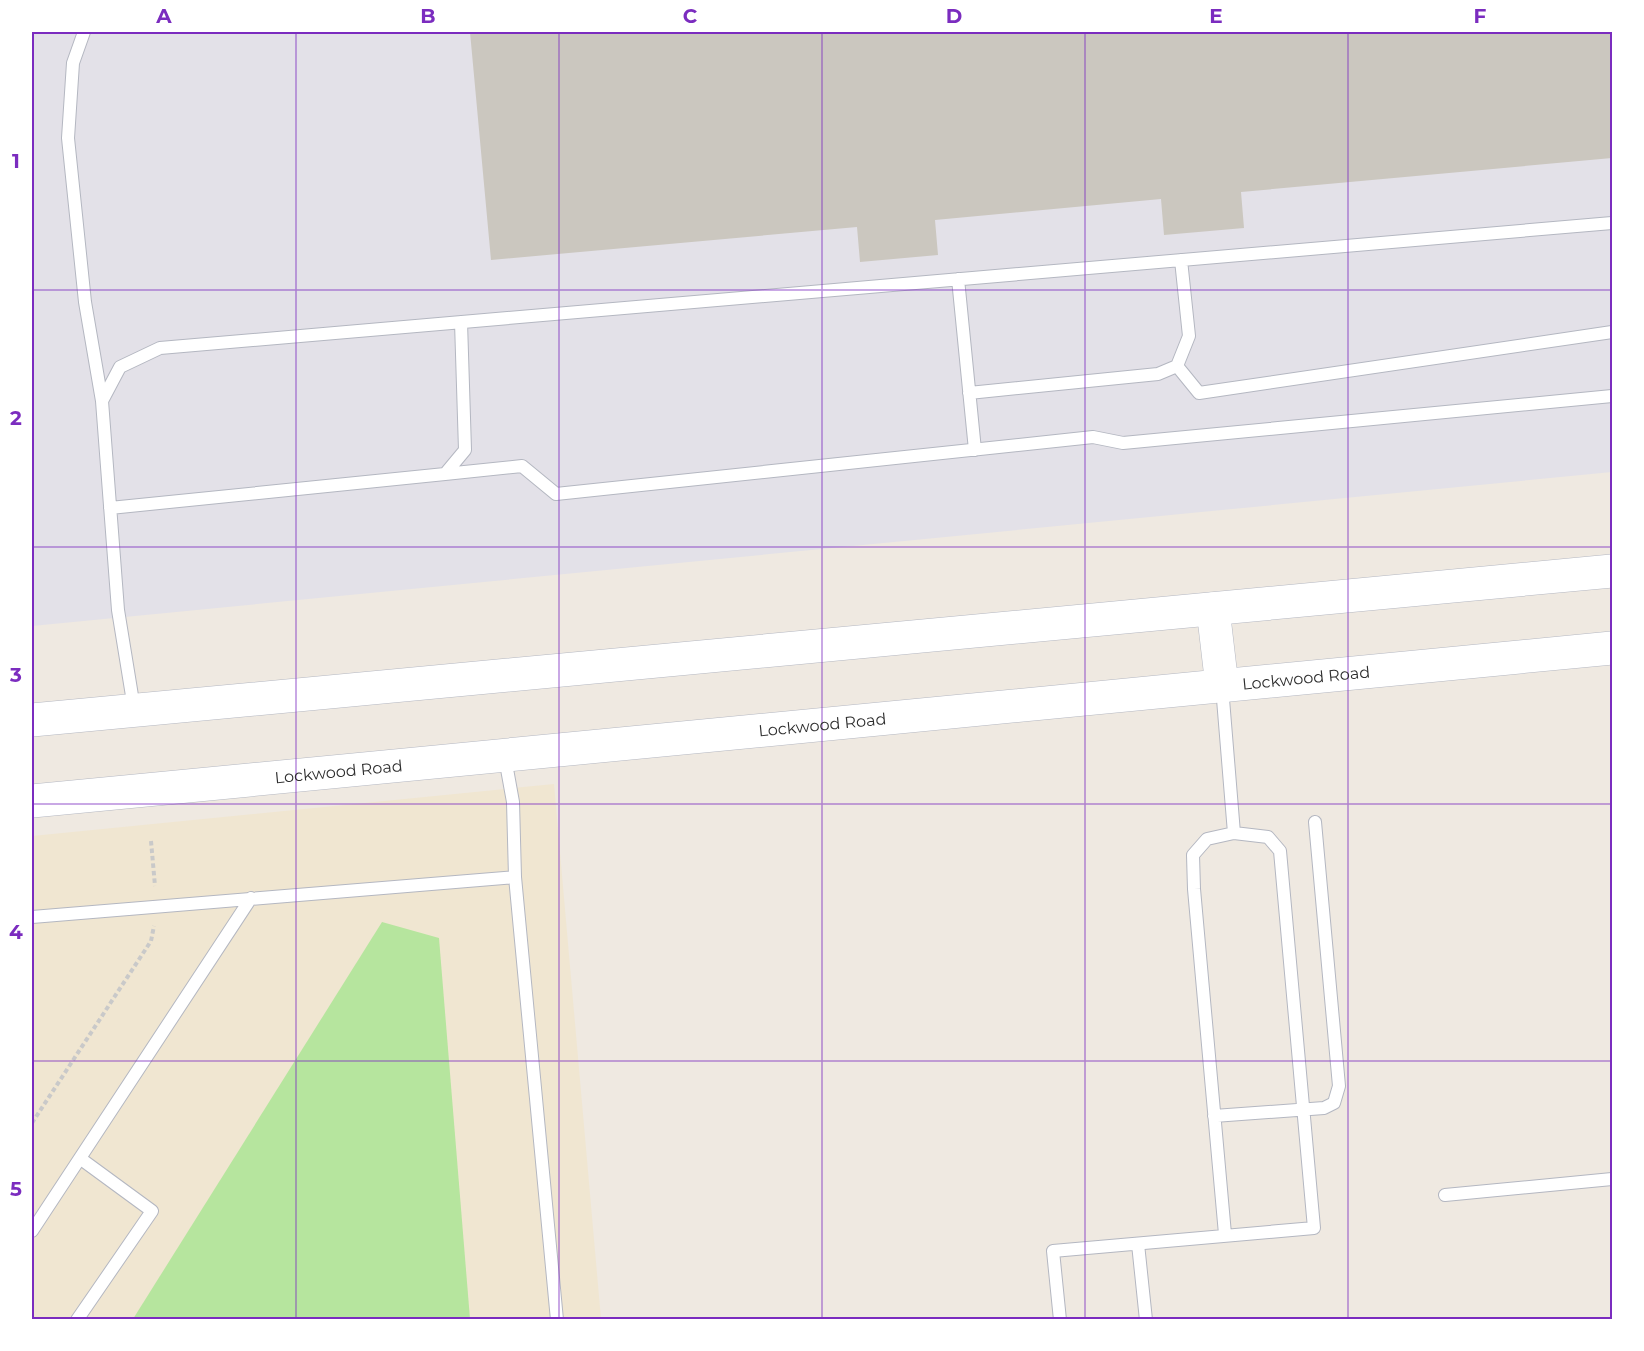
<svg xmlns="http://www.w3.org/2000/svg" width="1644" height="1351" font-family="Montserrat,sans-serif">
<rect width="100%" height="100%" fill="#efe9e1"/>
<path fill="#e3e1e8" d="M 32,32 L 1612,32 L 1612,472 L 32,626 Z"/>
<path fill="#f0e6d1" d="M 554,784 L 601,1319 L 32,1320 L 32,836 Z"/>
<path fill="#b6e59e" d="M 382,922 L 439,938 L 470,1319 L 133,1319 Z"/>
<path fill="#cbc7bf" d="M 470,32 L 1612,32 L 1612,158 L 1241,192 L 1244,228 L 1164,235 L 1161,199 L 935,220 L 938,255 L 860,262 L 857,227 L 491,260 Z"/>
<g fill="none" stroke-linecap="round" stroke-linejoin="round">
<defs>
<path id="service" d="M 84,32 L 73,63 L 68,138 L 85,302 L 102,401
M 958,279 L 975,450
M 1177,366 L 1199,393 L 1612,332
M 969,393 L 1158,374 L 1177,366 L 1189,336 L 1181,260
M 445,474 L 522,466 L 556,494 L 1093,437 L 1123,443 L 1612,396
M 110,508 L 445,474 L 465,450 L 461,322
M 1222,687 L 1234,833
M 134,708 L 118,610 L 102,401 L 120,367 L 160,348 L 1612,223
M 515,877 L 557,1320
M 32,917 L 515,877 L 513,802 L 505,758
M 1214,1116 L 1324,1108 L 1334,1103 L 1339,1086 L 1315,822
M 1445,1195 L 1612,1179
M 32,1231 L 251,898
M 1138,1244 L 1146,1320
M 77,1320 L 152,1211 L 81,1159
M 1060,1320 L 1053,1251 L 1314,1228 L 1280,851 L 1268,837 L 1234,833 L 1207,839 L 1193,855 L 1194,889 L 1225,1234"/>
<g id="secondary">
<path d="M 1213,609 L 1222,686"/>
<path d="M 32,720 L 1612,571"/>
<path id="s1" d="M 32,801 L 1612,648"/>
</g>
</defs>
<use href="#service" stroke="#b4b7c1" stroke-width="14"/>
<use href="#secondary" stroke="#b4b7c1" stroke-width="34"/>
<path stroke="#c9c9c9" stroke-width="4" stroke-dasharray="4.5 3" stroke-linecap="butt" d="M 151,841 L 155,886
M 32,1123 L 151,941 L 154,926"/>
<use href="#service" stroke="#fff" stroke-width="12"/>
<use href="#secondary" stroke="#fff" stroke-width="33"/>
</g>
<path fill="none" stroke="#7b2cbf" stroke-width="1.5" stroke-opacity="0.55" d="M 296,32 L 296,1320M 559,32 L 559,1320M 822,32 L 822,1320M 1085,32 L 1085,1320M 1348,32 L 1348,1320M 32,290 L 1612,290M 32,547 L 1612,547M 32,804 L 1612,804M 32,1061 L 1612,1061"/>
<g text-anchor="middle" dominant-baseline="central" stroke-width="5" stroke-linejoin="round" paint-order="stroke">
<g font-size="16" fill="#2e2e2e" stroke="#fff">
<text stroke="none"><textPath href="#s1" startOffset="1280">Lockwood Road</textPath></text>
<text stroke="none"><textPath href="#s1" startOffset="794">Lockwood Road</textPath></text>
<text stroke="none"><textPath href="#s1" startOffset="308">Lockwood Road</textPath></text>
</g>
</g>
<rect width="1644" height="1351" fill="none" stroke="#ffffff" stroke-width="66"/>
<rect x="33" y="33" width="1578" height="1285" fill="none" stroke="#7b2cbf" stroke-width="2"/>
<g font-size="20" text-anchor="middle" font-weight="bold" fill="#7b2cbf">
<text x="164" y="23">A</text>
<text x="428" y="23">B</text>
<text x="690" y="23">C</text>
<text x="954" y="23">D</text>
<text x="1216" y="23">E</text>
<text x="1480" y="23">F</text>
<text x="16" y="168">1</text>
<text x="16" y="425">2</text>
<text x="16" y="682">3</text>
<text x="16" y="939">4</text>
<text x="16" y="1196">5</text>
</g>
</svg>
